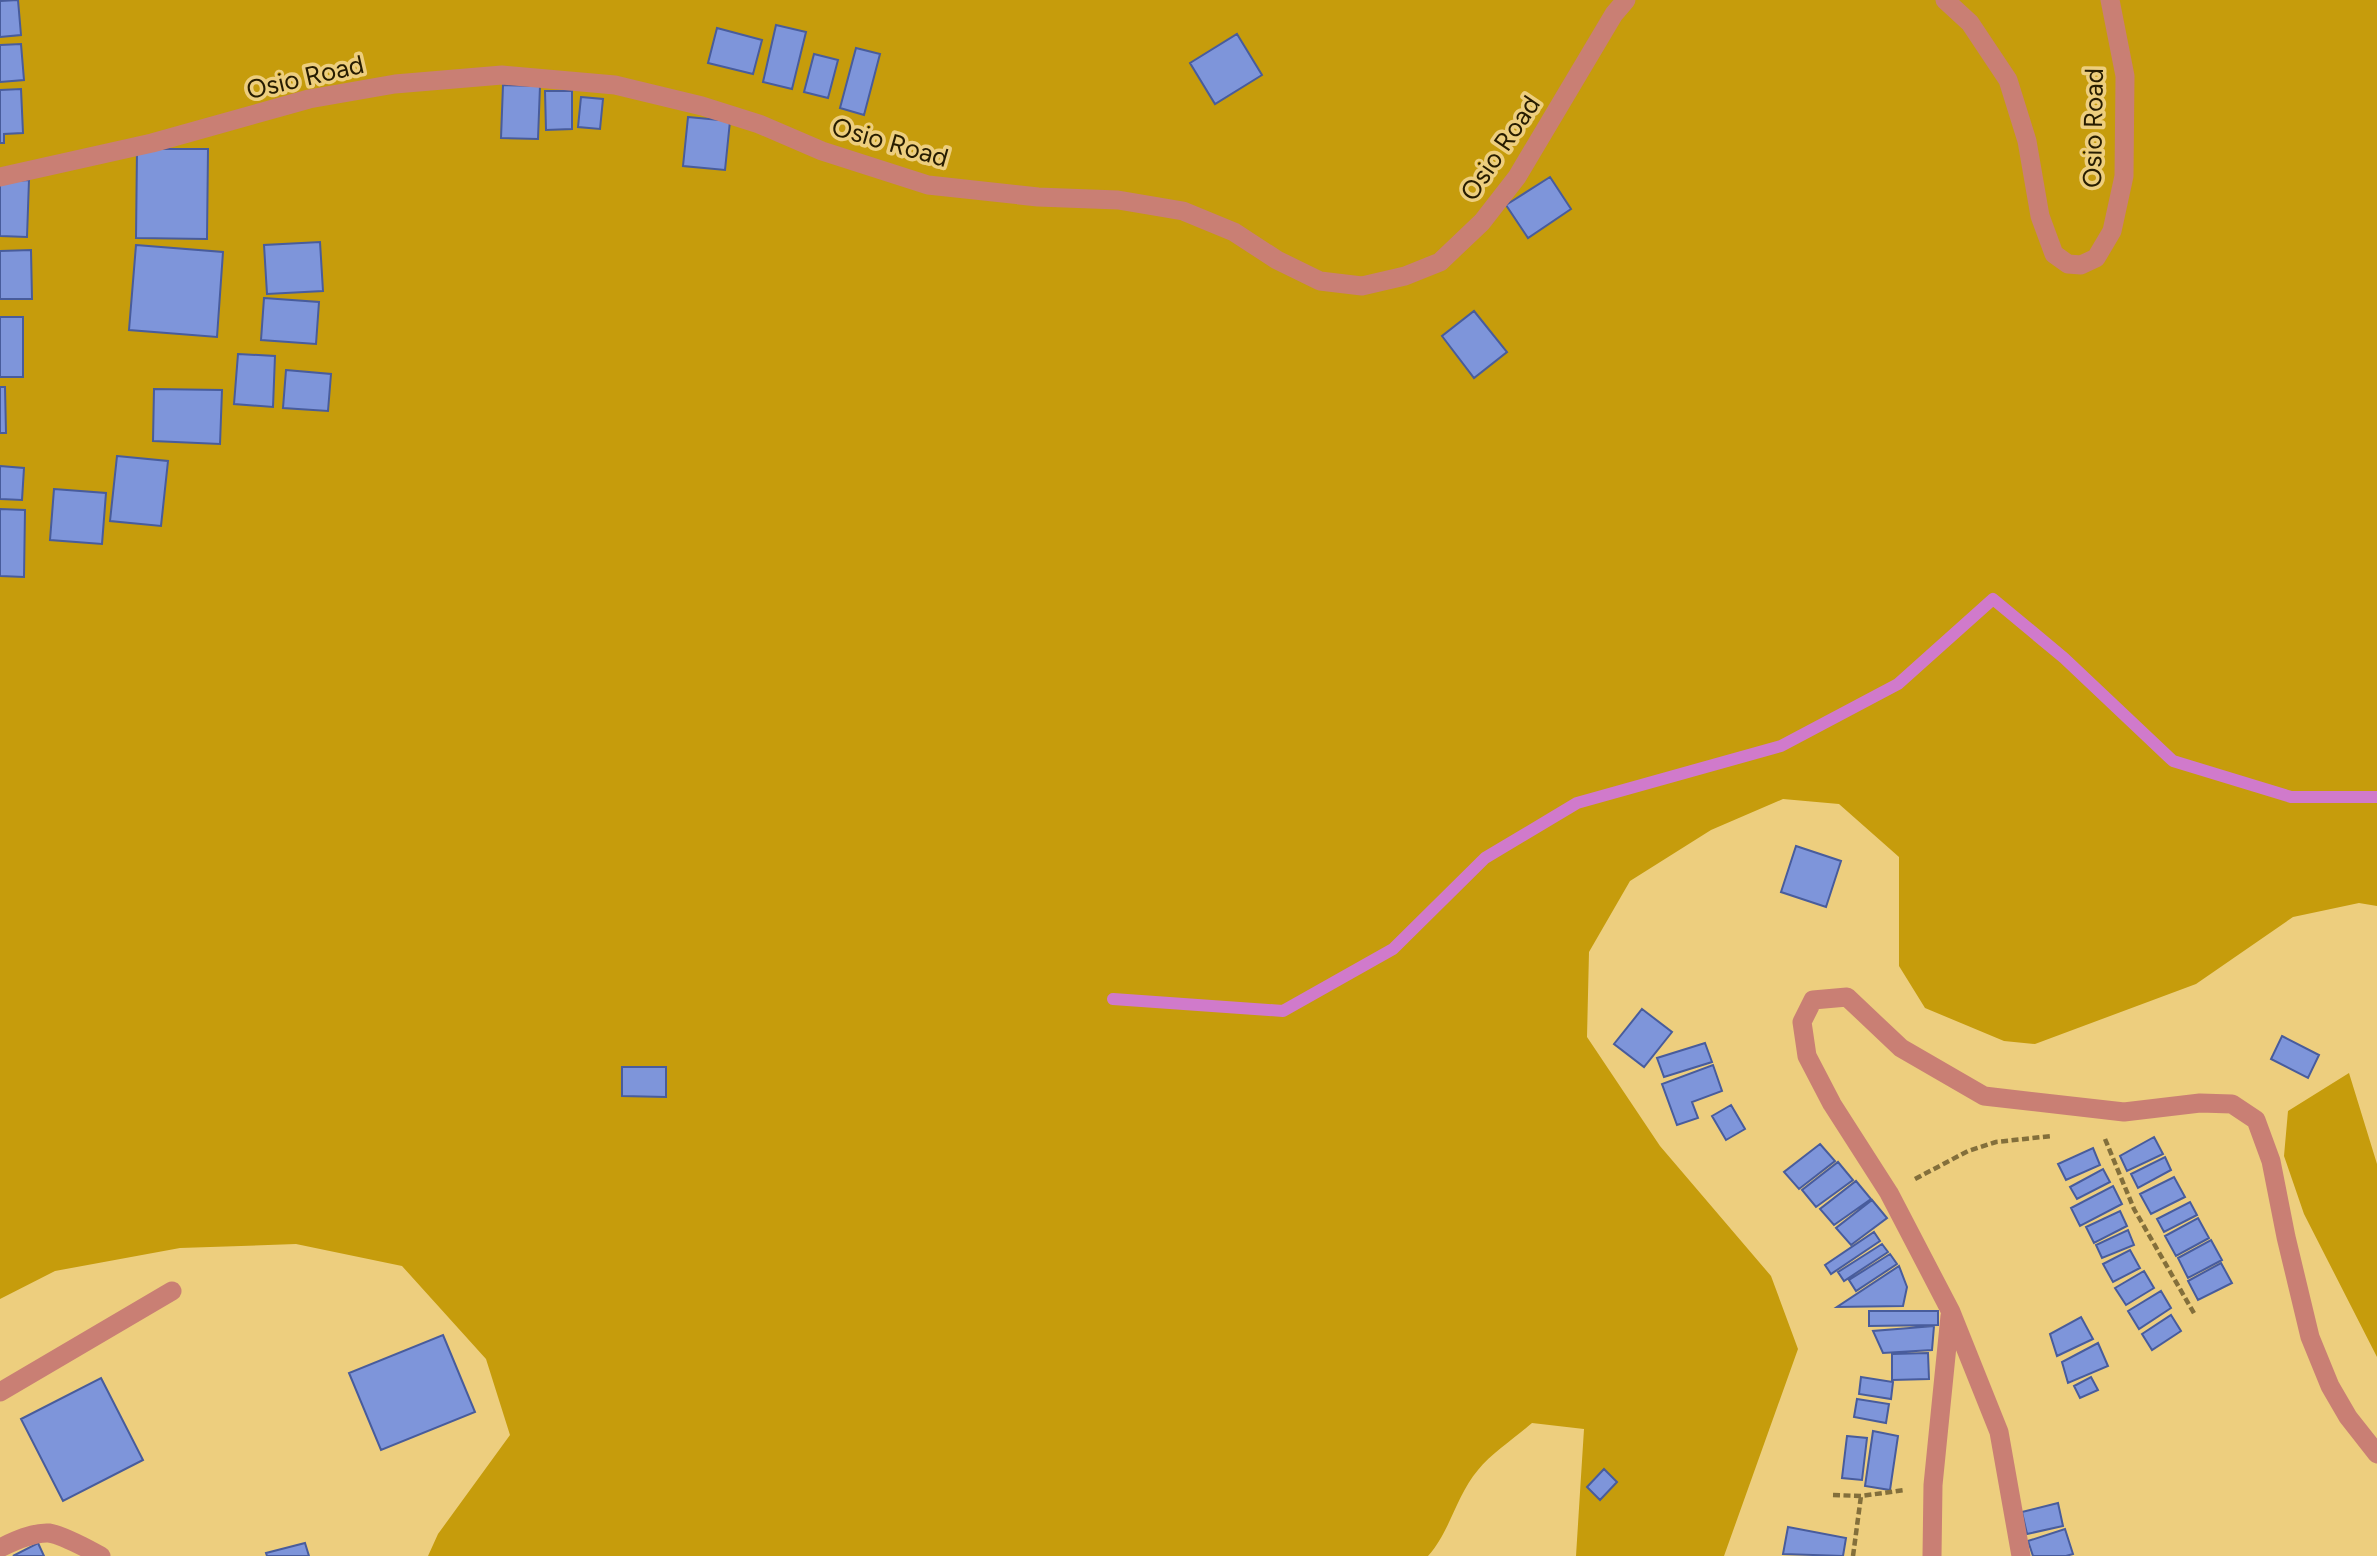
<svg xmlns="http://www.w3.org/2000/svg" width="2377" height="1556" font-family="Figtree,sans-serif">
<rect width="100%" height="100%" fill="#edce7e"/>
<path fill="#c69c0c" d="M 0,0 L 2377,0 L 2377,906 L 2359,903 L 2293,917 L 2196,984 L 2035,1044 L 2004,1041 L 1925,1008 L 1899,966 L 1899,857 L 1839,804 L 1783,799 L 1711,830 L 1630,881 L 1589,952 L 1587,1037 L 1660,1146 L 1771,1276 L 1798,1349 L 1724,1556 L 1576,1556 L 1584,1429 L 1532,1423 C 1515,1438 1492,1453 1478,1470 C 1456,1496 1450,1532 1428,1556 L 428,1556 L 438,1534 L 510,1435 L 486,1359 L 402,1266 L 296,1244 L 180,1248 L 55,1271 L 0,1299 Z
M 2349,1073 L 2377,1164 L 2377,1357 L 2304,1214 L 2284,1156 L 2288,1111 Z"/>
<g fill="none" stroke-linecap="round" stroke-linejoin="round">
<path stroke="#d07acb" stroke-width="12" d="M 1113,999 L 1283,1011 L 1393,949 L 1485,858 L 1577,803 L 1781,746 L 1898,684 L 1993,599 L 2064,658 L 2173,761 L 2291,797 L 2377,797"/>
</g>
<path fill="#7e95da" stroke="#485c9c" stroke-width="2" d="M 18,0 L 21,35 L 0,37 L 0,1 Z
M 776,25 L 806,32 L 792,89 L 763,82 Z
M 717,28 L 762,40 L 753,74 L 708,63 Z
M 1237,34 L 1262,75 L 1215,104 L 1190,63 Z
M 21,44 L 24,80 L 0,82 L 0,45 Z
M 856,48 L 880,54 L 864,115 L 840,108 Z
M 814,54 L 838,60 L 828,98 L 804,92 Z
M 503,85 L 540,86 L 538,139 L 501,138 Z
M 21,89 L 23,133 L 4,134 L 4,143 L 0,143 L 0,90 Z
M 545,91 L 572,91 L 572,129 L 546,130 Z
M 581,97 L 603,99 L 600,129 L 578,127 Z
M 688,117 L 730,121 L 725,170 L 683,166 Z
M 137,149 L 208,149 L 207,239 L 136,238 Z
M 1550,177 L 1571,209 L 1528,238 L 1506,205 Z
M 29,180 L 27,237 L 0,236 L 0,182 Z
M 320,242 L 323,291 L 267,294 L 264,245 Z
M 136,245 L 223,252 L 217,337 L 129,330 Z
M 31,250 L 32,299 L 0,299 L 0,251 Z
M 264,298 L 319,302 L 316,344 L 261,340 Z
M 1474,311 L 1507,352 L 1474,378 L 1442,336 Z
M 0,317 L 23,317 L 23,377 L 0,377 Z
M 238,354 L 275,356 L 273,407 L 234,404 Z
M 286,370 L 331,374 L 328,411 L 283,408 Z
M 0,387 L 5,387 L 6,433 L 0,433 Z
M 154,389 L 222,390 L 220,444 L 153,441 Z
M 117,456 L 168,461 L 161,526 L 110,521 Z
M 0,466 L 24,468 L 22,500 L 0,499 Z
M 54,489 L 106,493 L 102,544 L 50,540 Z
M 0,509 L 25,510 L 24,577 L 0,576 Z
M 1796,846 L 1841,861 L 1826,907 L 1781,892 Z
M 1642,1009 L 1672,1032 L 1644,1067 L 1614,1044 Z
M 2282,1036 L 2319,1055 L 2308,1078 L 2271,1059 Z
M 1705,1043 L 1712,1062 L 1664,1077 L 1657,1058 Z
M 1713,1065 L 1722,1091 L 1692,1102 L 1698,1118 L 1677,1125 L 1662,1084 Z
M 622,1067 L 666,1067 L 666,1097 L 622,1096 Z
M 1731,1105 L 1745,1129 L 1726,1140 L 1712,1116 Z
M 2154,1137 L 2163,1154 L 2127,1171 L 2120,1156 Z
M 1820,1144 L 1835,1161 L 1799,1189 L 1784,1172 Z
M 2093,1148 L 2100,1165 L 2066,1180 L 2058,1164 Z
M 2165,1157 L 2171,1170 L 2138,1188 L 2131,1174 Z
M 1838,1162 L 1853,1180 L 1816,1207 L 1802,1190 Z
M 2103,1169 L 2110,1182 L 2077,1199 L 2070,1187 Z
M 2174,1177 L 2185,1197 L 2151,1214 L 2140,1194 Z
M 1856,1181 L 1871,1199 L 1834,1225 L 1820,1209 Z
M 2113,1186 L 2122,1204 L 2080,1226 L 2071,1208 Z
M 1872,1200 L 1887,1218 L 1851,1245 L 1836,1228 Z
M 2190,1202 L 2197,1215 L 2164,1232 L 2157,1219 Z
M 2120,1211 L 2127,1226 L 2094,1243 L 2086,1227 Z
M 2198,1218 L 2209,1238 L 2176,1256 L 2165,1236 Z
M 2128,1230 L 2134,1245 L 2102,1258 L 2096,1245 Z
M 1874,1232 L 1880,1241 L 1831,1274 L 1825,1265 Z
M 2211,1240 L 2222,1260 L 2188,1278 L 2178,1258 Z
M 1882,1244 L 1888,1252 L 1844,1281 L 1838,1272 Z
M 2130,1250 L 2140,1268 L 2113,1282 L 2103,1264 Z
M 1890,1254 L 1897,1264 L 1856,1291 L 1849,1280 Z
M 2221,1263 L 2232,1283 L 2198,1300 L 2188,1281 Z
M 1899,1266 L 1907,1287 L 1903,1306 L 1837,1307 Z
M 2144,1271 L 2154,1288 L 2126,1305 L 2115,1288 Z
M 2161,1291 L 2171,1308 L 2139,1329 L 2128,1311 Z
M 1869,1311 L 1938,1311 L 1938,1325 L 1869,1326 Z
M 2171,1315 L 2181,1331 L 2152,1350 L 2142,1334 Z
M 2081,1317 L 2093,1339 L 2057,1356 L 2050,1334 Z
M 1934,1326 L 1932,1350 L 1883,1353 L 1873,1331 Z
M 443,1335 L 475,1412 L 381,1450 L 349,1373 Z
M 2098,1343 L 2108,1366 L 2068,1383 L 2062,1362 Z
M 1928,1353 L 1929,1379 L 1892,1380 L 1892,1354 Z
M 1861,1377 L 1893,1382 L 1891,1399 L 1859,1394 Z
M 2091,1377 L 2098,1390 L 2080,1398 L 2074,1386 Z
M 101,1378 L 143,1460 L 63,1501 L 21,1419 Z
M 1857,1399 L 1889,1404 L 1886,1423 L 1854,1417 Z
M 1873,1431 L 1898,1436 L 1890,1490 L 1865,1486 Z
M 1847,1436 L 1867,1438 L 1862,1480 L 1842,1478 Z
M 1604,1469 L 1617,1482 L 1600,1500 L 1587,1487 Z
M 2058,1503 L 2063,1526 L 2027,1534 L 2022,1512 Z
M 1788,1527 L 1846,1538 L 1843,1556 L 1783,1554 Z
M 2065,1529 L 2073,1554 L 2066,1556 L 2033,1556 L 2028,1541 Z
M 38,1543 L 44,1556 L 13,1556 Z
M 305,1543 L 309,1556 L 267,1556 L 266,1553 Z"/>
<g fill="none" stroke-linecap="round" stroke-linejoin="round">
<path stroke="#836f3b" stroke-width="4.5" stroke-dasharray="7 3.5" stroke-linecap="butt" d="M 2105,1139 L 2134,1209 L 2195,1315
M 1915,1179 L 1968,1151 L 1996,1142 L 2052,1136
M 1833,1495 L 1861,1496 L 1905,1490
M 1853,1556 L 1861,1496"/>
<path stroke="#c97f74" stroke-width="19" d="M 1945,0 L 1970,23 L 2008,80 L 2027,141 L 2040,216 L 2054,254 L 2068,264 L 2081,265 L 2096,258 L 2112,231 L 2124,176 L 2125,76 L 2110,0
M 0,177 L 152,143 L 309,99 L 395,84 L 502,75 L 615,85 L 702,106 L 759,124 L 822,151 L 928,185 L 1038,197 L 1118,200 L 1183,211 L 1234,232 L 1277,260 L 1320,281 L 1362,286 L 1405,276 L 1440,262 L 1482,222 L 1517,177 L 1614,14 L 1626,0
M 0,1392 L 172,1291
M 0,1548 C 14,1541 33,1532 49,1533 C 63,1535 88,1549 101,1556
M 1932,1556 L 1933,1485 L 1950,1316
M 2021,1556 L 1999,1432 L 1951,1312 L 1889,1193 L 1832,1104 L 1807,1056 L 1802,1022 L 1813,1000 L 1847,997 L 1901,1048 L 1984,1096 L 2124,1112 L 2200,1103 L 2232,1104 L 2256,1120 L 2271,1161 L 2286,1237 L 2310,1337 L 2330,1386 L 2348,1417 L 2377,1454"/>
</g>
<g text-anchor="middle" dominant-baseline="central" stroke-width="7" stroke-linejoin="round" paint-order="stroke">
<g font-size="26" fill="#271c00" stroke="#edce7e">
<text transform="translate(305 77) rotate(-13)">Osio Road</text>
<text transform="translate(2093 128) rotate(-89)">Osio Road</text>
<text transform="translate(890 142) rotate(16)">Osio Road</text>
<text transform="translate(1500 148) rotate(-56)">Osio Road</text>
</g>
</g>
</svg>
